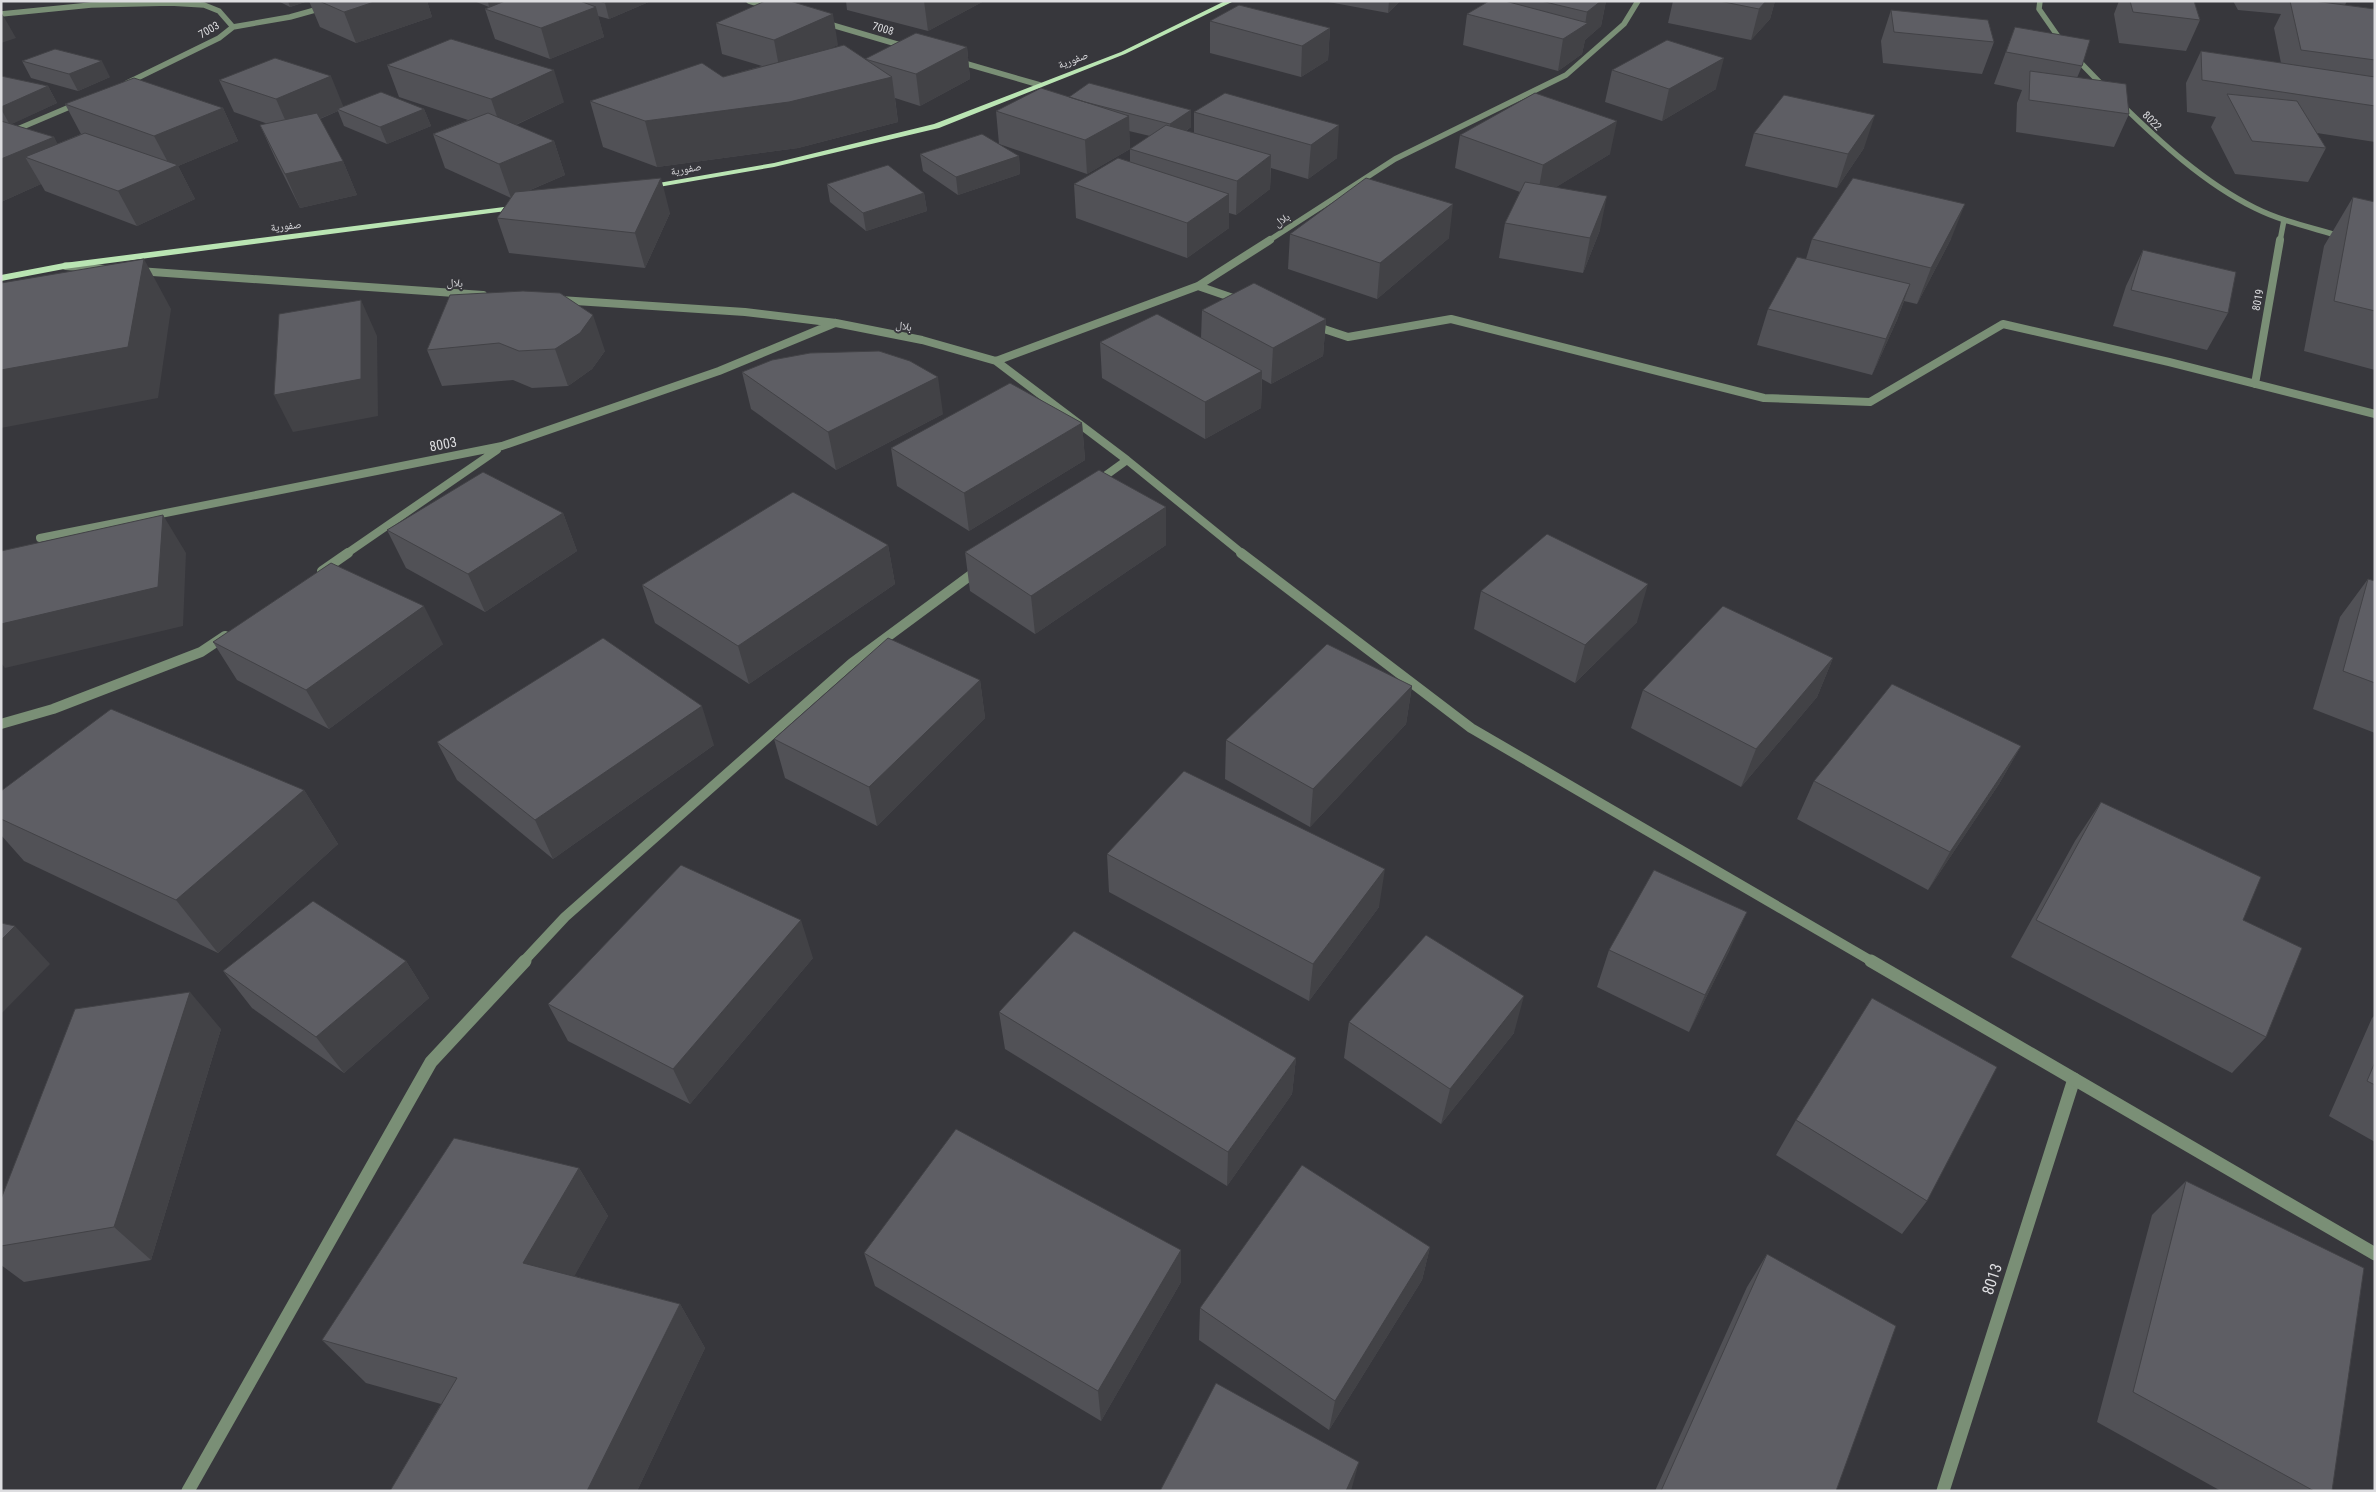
<svg xmlns="http://www.w3.org/2000/svg" width="2376" height="1492" font-family="'Roboto Condensed','Noto Naskh Arabic',sans-serif">
<rect width="100%" height="100%" fill="#37373c"/>
<g fill="none" stroke-linecap="round" stroke-linejoin="round">
<path stroke="#7a8f76" stroke-width="5.5" d="M 749,1 L 772,8
M 822,22 L 907,47
M 957,61 L 1040,85"/>
<path stroke="#7a8f76" stroke-width="13" d="M 1943,1491 L 2074,1079"/>
<path stroke="#7a8f76" stroke-width="5.5" d="M 2040,1 L 2039,9 L 2064,45
M 1,14 L 91,5 L 170,3 L 204,5 L 219,11 L 233,27 L 219,38 L 127,83
M 233,27 L 290,17 L 347,1
M 2074,56 L 2107,90
M 2119,102 C 2159,141 2204,183 2255,208 C 2283,222 2314,228 2343,237
M 1,136 L 79,103
M 1268,241 L 1395,159 L 1566,75 L 1624,24 L 1638,1
M 2280,241 L 2284,220"/>
<path stroke="#7a8f76" stroke-width="8" d="M 66,266 L 104,269
M 138,271 L 483,295
M 1198,286 L 1239,300
M 560,300 L 745,312 L 836,323 L 922,340 L 996,361 L 1198,286 L 1270,240
M 1312,325 L 1348,337 L 1451,319 L 1764,398 L 1870,402 L 2003,324 L 2169,362 L 2375,414
M 996,361 L 1127,460 L 1243,554
M 2255,384 L 2280,240
M 1098,481 L 1127,460
M 40,538 L 502,446 L 719,371 L 835,323
M 346,554 L 497,450"/>
<path stroke="#7a8f76" stroke-width="10" d="M 1241,553 L 1471,728 L 1873,962
M 322,571 L 348,553
M 1,724 L 53,709 L 201,652 L 225,636
M 523,962 L 565,917 L 852,663 L 979,569"/>
<path stroke="#7a8f76" stroke-width="13" d="M 1871,961 L 2375,1254
M 188,1491 L 431,1062 L 525,961"/>
<path fill="#bae5b3" fill-rule="evenodd" d="M 1225,1 L 1234,1 L 1125,54 L 939,128 L 774,167 L 647,189 L 643,187 L 647,185 L 774,163 L 934,124 L 1121,52 Z
M 519,205 L 523,207 L 522,209 L 64,269 L 1,281 L 1,275 L 64,263 Z"/>
</g>
<path fill="#515156" d="M 278,1 L 308,1 L 290,7 Z
M 309,1 L 427,1 L 432,17 L 356,43 L 320,27 Z
M 474,1 L 504,1 L 489,7 Z
M 505,1 L 651,1 L 609,19 L 598,16 L 604,37 L 550,59 L 495,39 L 485,9 Z
M 846,1 L 984,1 L 928,31 L 847,10 Z
M 1323,1 L 1400,1 L 1388,13 Z
M 1489,1 L 1606,1 L 1601,26 L 1585,40 L 1582,54 L 1558,71 L 1463,45 L 1467,14 Z
M 1673,1 L 1775,1 L 1770,19 L 1751,40 L 1668,23 Z
M 2119,1 L 2194,1 L 2200,20 L 2186,51 L 2119,43 L 2114,14 Z
M 2233,1 L 2347,1 L 2345,5 L 2375,9 L 2375,142 L 2317,133 L 2326,148 L 2308,182 L 2235,174 L 2211,127 L 2216,117 L 2187,112 L 2186,83 L 2201,51 L 2281,63 L 2274,28 L 2281,14 L 2238,10 Z
M 1891,10 L 1994,42 L 1982,74 L 1883,63 L 1881,41 Z
M 1210,21 L 1330,28 L 1328,60 L 1301,77 L 1210,53 Z
M 716,23 L 838,45 L 830,48 L 865,59 L 967,47 L 970,79 L 920,106 L 895,98 L 898,122 L 798,148 L 657,167 L 603,147 L 590,101 L 723,77 L 762,66 L 722,54 Z
M 2015,27 L 2082,66 L 2077,78 L 2129,114 L 2114,147 L 2016,132 L 2017,103 L 2022,90 L 1994,84 Z
M 22,61 L 110,77 L 78,91 L 31,78 Z
M 387,65 L 564,102 L 516,125 L 554,141 L 565,175 L 528,191 L 670,213 L 645,268 L 509,253 L 497,218 L 511,198 L 445,168 L 433,134 L 468,120 L 399,97 Z
M 1612,70 L 1716,89 L 1662,121 L 1605,102 Z
M 1,76 L 48,86 L 57,103 L 11,124 L 54,137 L 57,144 L 81,134 L 65,104 L 223,108 L 238,141 L 178,166 L 195,199 L 137,226 L 45,191 L 41,184 L 1,202 Z
M 219,80 L 344,106 L 424,109 L 431,126 L 387,144 L 344,126 L 338,111 L 320,119 L 343,161 L 357,195 L 300,208 L 275,158 L 260,125 L 268,124 L 234,112 Z
M 1225,93 L 1337,158 L 1308,179 L 1271,168 L 1270,189 L 1236,215 L 1229,213 L 1229,228 L 1187,258 L 1076,218 L 1074,184 L 1130,162 L 1130,149 L 1150,136 L 1129,131 L 1130,149 L 1087,174 L 999,144 L 996,111 L 1069,97 L 1191,110 L 1191,127 L 1186,131 L 1194,133 L 1194,112 Z
M 1754,133 L 1864,148 L 1837,188 L 1745,166 Z
M 1460,135 L 1610,154 L 1556,187 L 1600,230 L 1583,273 L 1499,258 L 1505,223 L 1520,192 L 1455,168 Z
M 920,154 L 1019,156 L 1020,174 L 958,195 L 923,171 Z
M 827,184 L 924,193 L 927,211 L 866,231 L 830,202 Z
M 2353,197 L 2375,202 L 2375,370 L 2304,351 L 2324,246 Z
M 1290,234 L 1449,238 L 1377,299 L 1288,269 Z
M 1812,239 L 1951,239 L 1917,304 L 1904,301 L 1897,320 L 1872,375 L 1757,345 L 1768,309 L 1806,259 Z
M 2143,250 L 2228,313 L 2207,350 L 2113,326 L 2126,286 Z
M 450,295 L 605,351 L 592,369 L 568,386 L 532,388 L 513,380 L 442,386 L 427,350 Z
M 1202,310 L 1326,319 L 1323,356 L 1271,384 L 1262,379 L 1261,408 L 1205,439 L 1102,378 L 1100,342 L 1201,338 Z
M 742,372 L 943,414 L 836,470 L 751,409 Z
M 1082,423 L 1085,460 L 969,531 L 897,486 L 891,448 Z
M 563,513 L 577,551 L 485,612 L 406,568 L 387,530 Z
M 888,545 L 895,584 L 749,684 L 655,623 L 642,585 Z
M 1166,545 L 1035,634 L 970,591 L 965,552 Z
M 2368,579 L 2375,581 L 2375,733 L 2313,709 L 2340,617 Z
M 1481,591 L 1637,622 L 1575,683 L 1474,629 Z
M 213,642 L 443,644 L 329,729 L 237,680 Z
M 1833,658 L 1817,697 L 1741,787 L 1631,728 L 1643,690 Z
M 980,680 L 985,718 L 877,826 L 785,778 L 774,739 Z
M 1412,686 L 1406,724 L 1310,827 L 1225,779 L 1226,740 Z
M 437,742 L 714,745 L 553,859 L 457,780 Z
M 2021,746 L 1999,784 L 1928,890 L 1797,819 L 1814,781 Z
M 304,790 L 338,844 L 218,953 L 24,861 L 1,835 L 1,791 Z
M 2101,802 L 2243,920 L 2266,1037 L 2232,1073 L 2011,957 L 2075,841 Z
M 1107,854 L 1379,907 L 1309,1001 L 1109,892 Z
M 1730,949 L 1689,1032 L 1597,987 L 1609,950 Z
M 813,958 L 690,1104 L 568,1041 L 548,1004 Z
M 406,961 L 429,998 L 344,1073 L 252,1008 L 223,971 Z
M 999,1012 L 1296,1058 L 1292,1094 L 1227,1186 L 1005,1049 Z
M 2375,1015 L 2375,1142 L 2329,1116 L 2372,1018 Z
M 1349,1022 L 1514,1033 L 1441,1124 L 1344,1058 Z
M 221,1029 L 151,1260 L 24,1282 L 1,1265 L 1,1199 Z
M 1796,1120 L 1927,1201 L 1902,1234 L 1776,1155 Z
M 579,1168 L 608,1216 L 574,1276 L 680,1304 L 705,1348 L 637,1491 L 390,1491 L 441,1404 L 366,1383 L 322,1340 Z
M 2186,1181 L 2332,1491 L 2221,1491 L 2097,1422 L 2152,1215 Z
M 1430,1247 L 1422,1280 L 1329,1430 L 1199,1340 L 1200,1308 Z
M 1181,1250 L 1181,1282 L 1101,1421 L 875,1286 L 864,1253 Z
M 1767,1254 L 1836,1491 L 1655,1491 L 1747,1287 Z"/>
<path fill="#424246" d="M 288,1 L 308,1 L 290,7 Z
M 377,1 L 427,1 L 432,17 L 356,43 L 344,12 Z
M 488,1 L 504,1 L 489,7 Z
M 609,1 L 651,1 L 609,19 L 605,3 Z
M 924,1 L 984,1 L 928,31 Z
M 1389,1 L 1400,1 L 1388,13 Z
M 1601,1 L 1606,1 L 1601,26 L 1585,40 L 1582,54 L 1558,71 L 1563,39 L 1585,25 L 1587,12 Z
M 1766,1 L 1775,1 L 1770,19 L 1751,40 L 1759,9 Z
M 596,7 L 604,37 L 550,59 L 541,28 Z
M 1,12 L 16,38 L 1,43 Z
M 833,14 L 838,45 L 780,72 L 774,40 Z
M 1330,28 L 1328,60 L 1301,77 L 1302,46 Z
M 967,47 L 970,79 L 920,106 L 916,74 Z
M 1724,58 L 1716,89 L 1662,121 L 1669,89 Z
M 102,61 L 110,77 L 78,91 L 69,74 Z
M 554,70 L 564,102 L 502,131 L 491,99 Z
M 331,76 L 344,108 L 337,109 L 338,111 L 290,131 L 276,99 Z
M 892,77 L 898,122 L 798,148 L 657,167 L 645,121 Z
M 48,86 L 57,103 L 10,125 L 1,109 L 1,107 Z
M 223,108 L 238,141 L 178,166 L 195,199 L 137,226 L 118,191 L 171,168 L 154,136 Z
M 424,109 L 431,126 L 387,144 L 380,127 Z
M 1191,110 L 1191,127 L 1170,142 L 1170,124 Z
M 1875,115 L 1864,148 L 1837,188 L 1848,154 Z
M 1129,116 L 1130,149 L 1087,174 L 1085,140 Z
M 1617,121 L 1610,154 L 1537,199 L 1543,165 Z
M 1339,125 L 1337,158 L 1308,179 L 1311,145 Z
M 54,137 L 72,171 L 25,157 L 41,184 L 1,202 L 1,159 Z
M 554,141 L 565,175 L 511,198 L 499,164 Z
M 1271,155 L 1270,189 L 1236,215 L 1237,181 Z
M 1019,156 L 1020,174 L 958,195 L 956,177 Z
M 343,161 L 357,195 L 300,208 L 285,174 Z
M 661,178 L 670,213 L 645,268 L 635,233 Z
M 924,193 L 927,211 L 866,231 L 863,213 Z
M 1229,194 L 1229,228 L 1187,258 L 1187,223 Z
M 1607,196 L 1600,230 L 1583,273 L 1590,238 Z
M 1453,204 L 1449,238 L 1377,299 L 1380,263 Z
M 1965,204 L 1951,239 L 1917,304 L 1931,268 Z
M 144,259 L 171,309 L 158,398 L 1,428 L 1,370 Z
M 1910,284 L 1897,320 L 1872,375 L 1886,339 Z
M 361,300 L 377,336 L 378,416 L 293,432 L 274,395 Z
M 593,315 L 605,351 L 592,369 L 568,386 L 555,349 Z
M 1326,319 L 1323,356 L 1271,384 L 1273,348 Z
M 1262,371 L 1261,408 L 1205,439 L 1205,402 Z
M 938,377 L 943,414 L 836,470 L 828,432 Z
M 1082,423 L 1085,460 L 969,531 L 964,493 Z
M 1166,507 L 1166,545 L 1035,634 L 1031,596 Z
M 563,513 L 577,551 L 485,612 L 468,574 Z
M 163,515 L 186,553 L 183,626 L 5,668 L 1,663 L 1,624 Z
M 888,545 L 895,584 L 749,684 L 738,646 Z
M 1648,584 L 1637,622 L 1575,683 L 1585,645 Z
M 424,606 L 443,644 L 329,729 L 306,690 Z
M 1833,658 L 1817,697 L 1741,787 L 1756,749 Z
M 980,680 L 985,718 L 877,826 L 869,787 Z
M 1412,686 L 1406,724 L 1310,827 L 1313,789 Z
M 702,706 L 714,745 L 553,859 L 535,820 Z
M 2021,746 L 1999,784 L 1928,890 L 1950,852 Z
M 304,790 L 338,844 L 218,953 L 176,900 Z
M 1385,869 L 1379,907 L 1309,1001 L 1313,964 Z
M 1747,912 L 1730,949 L 1689,1032 L 1705,995 Z
M 801,920 L 813,958 L 690,1104 L 673,1069 Z
M 15,926 L 50,964 L 1,1014 L 1,940 Z
M 406,961 L 429,998 L 344,1073 L 316,1037 Z
M 190,992 L 221,1029 L 151,1260 L 114,1227 Z
M 1524,996 L 1514,1033 L 1441,1124 L 1450,1089 Z
M 1296,1058 L 1292,1094 L 1227,1186 L 1228,1152 Z
M 579,1168 L 608,1216 L 556,1309 L 523,1263 Z
M 1430,1247 L 1422,1280 L 1329,1430 L 1335,1401 Z
M 1181,1250 L 1181,1282 L 1101,1421 L 1098,1391 Z
M 680,1304 L 705,1348 L 637,1491 L 587,1491 Z
M 1359,1462 L 1351,1491 L 1346,1491 Z"/>
<path fill="#5e5e64" stroke="#424246" d="M 319,1 L 377,1 L 344,12 Z
M 505,1 L 580,1 L 596,7 L 541,28 L 485,9 Z
M 599,1 L 609,1 L 605,3 Z
M 765,1 L 790,1 L 833,14 L 774,40 L 716,23 Z
M 1489,1 L 1505,1 L 1588,23 L 1563,39 L 1467,14 Z
M 1541,1 L 1601,1 L 1587,12 Z
M 1719,1 L 1766,1 L 1759,9 Z
M 2130,1 L 2194,1 L 2200,20 L 2133,12 Z
M 2290,1 L 2314,1 L 2375,9 L 2375,60 L 2301,50 Z
M 1239,5 L 1330,28 L 1302,46 L 1210,21 Z
M 1891,10 L 1988,20 L 1994,42 L 1894,32 Z
M 2015,27 L 2090,40 L 2082,66 L 2006,52 Z
M 916,33 L 967,47 L 916,74 L 865,59 Z
M 451,39 L 554,70 L 491,99 L 387,65 Z
M 1667,40 L 1724,58 L 1669,89 L 1612,70 Z
M 844,45 L 892,77 L 789,102 L 645,121 L 590,101 L 702,63 L 723,77 Z
M 55,49 L 102,61 L 69,74 L 22,61 Z
M 2201,51 L 2375,77 L 2375,106 L 2202,80 Z
M 275,58 L 331,76 L 276,99 L 219,80 Z
M 2030,71 L 2126,84 L 2129,114 L 2029,100 Z
M 1,76 L 48,86 L 1,107 Z
M 134,78 L 223,108 L 154,136 L 65,104 Z
M 1089,83 L 1191,110 L 1170,124 L 1085,102 L 1069,97 Z
M 1041,88 L 1129,116 L 1085,140 L 996,111 Z
M 381,92 L 424,109 L 380,127 L 337,109 Z
M 1225,93 L 1339,125 L 1311,145 L 1194,112 Z
M 1535,93 L 1617,121 L 1543,165 L 1460,135 Z
M 2227,94 L 2297,101 L 2326,148 L 2252,141 Z
M 1784,95 L 1875,115 L 1848,154 L 1754,133 Z
M 317,113 L 343,161 L 285,174 L 260,125 Z
M 488,113 L 554,141 L 499,164 L 433,134 Z
M 1,121 L 54,137 L 1,159 Z
M 1166,125 L 1271,155 L 1237,181 L 1130,149 Z
M 85,133 L 178,165 L 118,191 L 25,157 Z
M 982,134 L 1019,156 L 956,177 L 920,154 Z
M 1118,158 L 1229,194 L 1187,223 L 1074,184 Z
M 888,165 L 924,193 L 863,213 L 827,184 Z
M 661,178 L 635,233 L 497,218 L 515,192 Z
M 1366,178 L 1453,204 L 1380,263 L 1290,234 Z
M 1853,178 L 1965,204 L 1931,268 L 1812,239 Z
M 1525,182 L 1607,196 L 1590,238 L 1505,223 Z
M 2353,197 L 2375,202 L 2375,311 L 2334,301 Z
M 2143,250 L 2236,272 L 2228,313 L 2131,290 Z
M 1797,257 L 1910,284 L 1886,339 L 1768,309 Z
M 144,259 L 128,347 L 1,370 L 1,283 Z
M 1254,283 L 1326,319 L 1273,348 L 1202,310 Z
M 523,291 L 560,293 L 593,315 L 580,333 L 555,349 L 519,351 L 499,343 L 427,350 L 450,295 Z
M 361,300 L 361,379 L 274,395 L 279,314 Z
M 1157,314 L 1262,371 L 1205,402 L 1100,342 Z
M 879,351 L 910,361 L 938,377 L 828,432 L 742,372 L 772,360 L 810,353 Z
M 1010,383 L 1082,423 L 964,493 L 891,448 Z
M 1099,470 L 1166,507 L 1031,596 L 965,552 Z
M 483,472 L 563,513 L 468,574 L 387,530 Z
M 793,492 L 888,545 L 738,646 L 642,585 Z
M 163,515 L 158,587 L 1,624 L 1,551 Z
M 1547,534 L 1648,584 L 1585,645 L 1481,591 Z
M 331,563 L 424,606 L 306,690 L 213,642 Z
M 2368,579 L 2375,581 L 2375,683 L 2343,671 Z
M 1723,606 L 1833,658 L 1756,749 L 1643,690 Z
M 603,638 L 702,706 L 535,820 L 437,742 Z
M 888,638 L 980,680 L 869,787 L 774,739 Z
M 1327,644 L 1412,686 L 1313,789 L 1226,740 Z
M 1892,684 L 2021,746 L 1950,852 L 1814,781 Z
M 111,709 L 304,790 L 176,900 L 1,819 L 1,791 Z
M 1184,771 L 1385,869 L 1313,964 L 1107,854 Z
M 2101,802 L 2261,877 L 2243,920 L 2302,948 L 2266,1037 L 2036,920 Z
M 681,865 L 801,920 L 673,1069 L 548,1004 Z
M 1654,870 L 1747,912 L 1705,995 L 1609,950 Z
M 313,901 L 406,961 L 316,1037 L 223,971 Z
M 1,923 L 15,926 L 1,940 Z
M 1074,931 L 1296,1058 L 1228,1152 L 999,1012 Z
M 1426,935 L 1524,996 L 1450,1089 L 1349,1022 Z
M 190,992 L 114,1227 L 1,1246 L 1,1199 L 75,1009 Z
M 1872,998 L 1997,1067 L 1927,1201 L 1796,1120 Z
M 2375,1062 L 2375,1085 L 2367,1081 Z
M 956,1129 L 1181,1250 L 1098,1391 L 864,1253 Z
M 454,1138 L 579,1168 L 523,1263 L 680,1304 L 587,1491 L 390,1491 L 457,1378 L 322,1340 Z
M 1302,1165 L 1430,1247 L 1335,1401 L 1200,1308 Z
M 2186,1181 L 2364,1268 L 2332,1491 L 2314,1491 L 2133,1392 Z
M 1767,1254 L 1896,1326 L 1836,1491 L 1661,1491 Z
M 1216,1383 L 1359,1462 L 1346,1491 L 1160,1491 Z"/>
<g text-anchor="middle" dominant-baseline="central" stroke-width="4" stroke-linejoin="round" paint-order="stroke">
<g font-size="11" fill="#dddde0" stroke="#37373c">
<text transform="translate(883 29) rotate(16)">7008</text>
<text transform="translate(209 30) rotate(-30)">7003</text>
<text transform="translate(1073 60) rotate(-21)">صفورية</text>
<text transform="translate(2152 121) rotate(45)">8022</text>
<text transform="translate(686 169) rotate(-10)">صفورية</text>
<text transform="translate(1282 220) rotate(-33)">بلال</text>
<text transform="translate(286 226) rotate(-7)">صفورية</text>
<text transform="translate(455 283) rotate(4)">بلال</text>
<text transform="translate(2258 300) rotate(-80)">8019</text>
<text transform="translate(904 326) rotate(11)">بلال</text>
</g>
<g font-size="14" fill="#dddde0" stroke="#37373c">
<text transform="translate(443 444) rotate(-11)">8003</text>
</g>
<g font-size="16" fill="#dddde0" stroke="#37373c">
<text transform="translate(1992 1279) rotate(-72)">8013</text>
</g>
</g>
<rect width="2376" height="1492" fill="none" stroke="#dddde0" stroke-width="5"/>
</svg>
